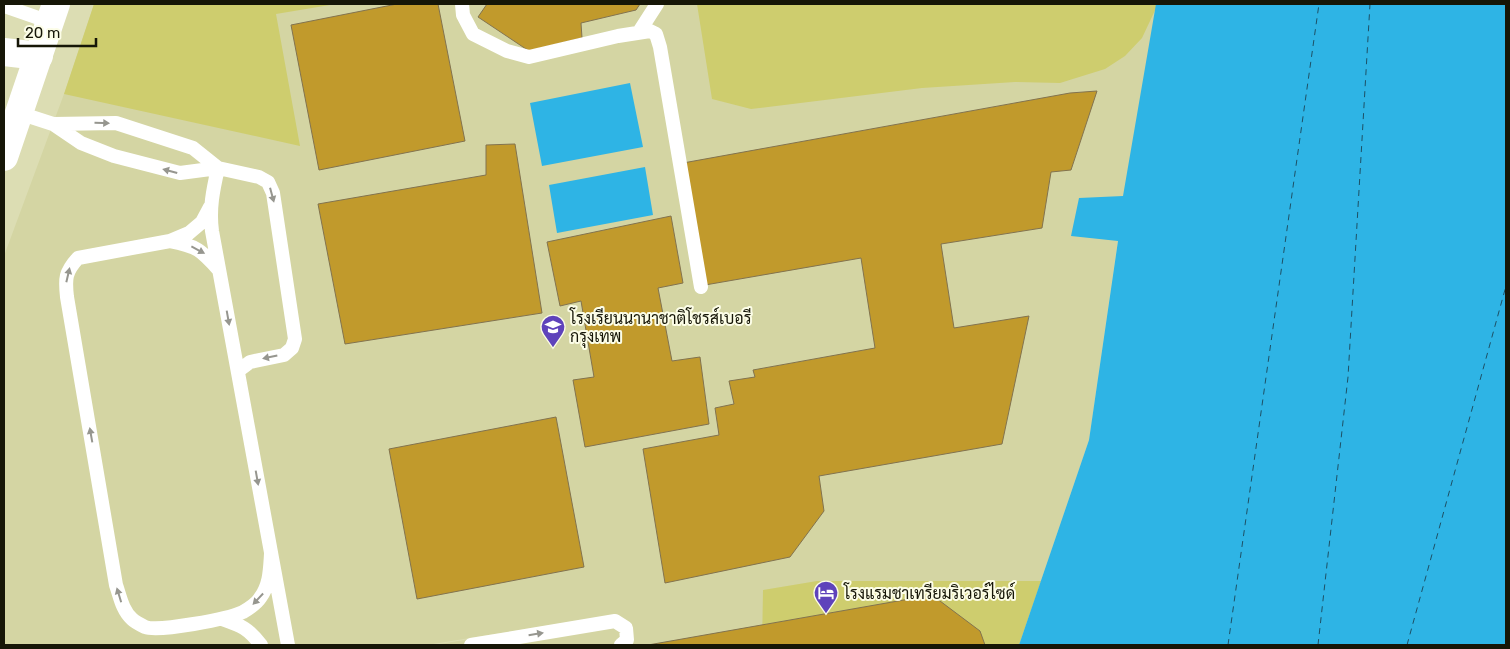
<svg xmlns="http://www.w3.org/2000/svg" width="1510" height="649" font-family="Rubik,Sarabun,sans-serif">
<rect width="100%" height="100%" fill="#dcddb3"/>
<path fill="#d4d5a3" d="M 94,4 L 1159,4 L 1118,240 L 1089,440 L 1019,645 L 434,645 L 588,619 L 427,645 L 4,645 L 4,256 L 64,94 Z"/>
<path fill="#cecd6e" d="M 94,4 L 336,4 L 276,14 L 300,146 L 64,94 Z
M 697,4 L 1158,4 L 1142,38 L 1125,56 L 1105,69 L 1060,83 L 1015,82 L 922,88 L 751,109 L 712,99 Z
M 817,581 L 1041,581 L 1019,645 L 762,645 L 763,590 Z"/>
<path fill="#2eb4e5" d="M 1156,4 L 1506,4 L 1506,645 L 1019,645 L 1089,440 L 1118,241 L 1071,236 L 1079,198 L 1123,196 Z
M 630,83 L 643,147 L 542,166 L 530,103 Z
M 645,167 L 653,215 L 557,233 L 549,185 Z"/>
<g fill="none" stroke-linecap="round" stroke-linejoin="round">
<path stroke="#1d5065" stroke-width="1" stroke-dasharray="6 5" stroke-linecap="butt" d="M 1228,645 L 1319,4
M 1318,645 L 1348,377 L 1370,4
M 1407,645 L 1506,286"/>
</g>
<path fill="#c19a2c" stroke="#82734f" d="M 397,4 L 438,4 L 465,141 L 319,170 L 291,25 Z
M 487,4 L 640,4 L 636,10 L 581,23 L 582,38 L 529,51 L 478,17 Z
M 1097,91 L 1071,170 L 1051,172 L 1042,228 L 941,244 L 954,328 L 1029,316 L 1002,444 L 819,476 L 824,511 L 790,557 L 665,583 L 643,449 L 719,435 L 715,408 L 734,404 L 729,381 L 755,377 L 753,370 L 875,348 L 861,258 L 705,285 L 683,163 L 1070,93 Z
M 515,144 L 542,313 L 345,344 L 318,204 L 486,175 L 486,145 Z
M 671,216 L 683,283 L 658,288 L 672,361 L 700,357 L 709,424 L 585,447 L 573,380 L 594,377 L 581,301 L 560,306 L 547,242 Z
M 556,417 L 584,567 L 417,599 L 389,449 Z
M 932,595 L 980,631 L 985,645 L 648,645 Z"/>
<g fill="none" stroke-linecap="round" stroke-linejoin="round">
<path stroke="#fff" stroke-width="14" d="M 462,4 L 463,15 L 473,34 L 507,51 L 529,57 L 618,36 L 650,31 L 656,34 L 660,47 L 701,287
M 4,6 L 50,22
M 639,32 L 657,4
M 19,113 L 53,124 L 81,143 L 114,156 L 180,173 L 218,168 L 259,177 L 268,182 L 273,193 L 295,339 L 292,348 L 284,355 L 250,362 L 238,371
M 53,124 L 116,123 L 193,148 L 218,168
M 218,168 C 213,190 209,209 212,231 L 288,645
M 210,207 L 202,222 L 189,233 L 170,241 L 78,258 C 65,272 65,279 67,297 L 116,585 C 120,596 122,610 132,619 C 135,622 141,625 145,627 C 159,632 228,619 243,612 C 248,609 257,603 260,598 C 270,585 270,569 271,554
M 170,241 C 197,246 201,250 219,270
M 222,619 C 242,626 248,628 261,645
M 471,645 L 615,621 L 626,628 L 627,640 L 621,645"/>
<path stroke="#fff" stroke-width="28" d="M 4,52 L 39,56"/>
<path stroke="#fff" stroke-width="28" d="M 4,157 L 56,4"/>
</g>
<defs><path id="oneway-solid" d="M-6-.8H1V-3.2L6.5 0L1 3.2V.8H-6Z" transform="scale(1.25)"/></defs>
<g fill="#96968f">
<use href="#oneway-solid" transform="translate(102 123) rotate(2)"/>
<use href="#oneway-solid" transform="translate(170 171) rotate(-165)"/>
<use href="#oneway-solid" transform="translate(272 195) rotate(75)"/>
<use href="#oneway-solid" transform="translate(198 250) rotate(28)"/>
<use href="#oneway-solid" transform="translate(68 275) rotate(-77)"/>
<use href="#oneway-solid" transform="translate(228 318) rotate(80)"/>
<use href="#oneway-solid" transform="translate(270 357) rotate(168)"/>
<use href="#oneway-solid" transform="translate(91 435) rotate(-100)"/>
<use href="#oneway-solid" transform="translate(257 478) rotate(80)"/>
<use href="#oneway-solid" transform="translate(119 595) rotate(-107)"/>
<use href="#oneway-solid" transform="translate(258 599) rotate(133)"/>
<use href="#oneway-solid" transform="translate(536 634) rotate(-9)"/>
</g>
<defs>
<symbol id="school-pin" viewBox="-11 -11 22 30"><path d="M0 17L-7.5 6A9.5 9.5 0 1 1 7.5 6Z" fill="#5f43bb" stroke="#fcfde7"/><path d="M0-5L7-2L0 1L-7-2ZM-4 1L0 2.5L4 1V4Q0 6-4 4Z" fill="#fff"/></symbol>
<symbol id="hotel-pin" viewBox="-11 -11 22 30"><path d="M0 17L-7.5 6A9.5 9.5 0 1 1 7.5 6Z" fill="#5f43bb" stroke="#fcfde7"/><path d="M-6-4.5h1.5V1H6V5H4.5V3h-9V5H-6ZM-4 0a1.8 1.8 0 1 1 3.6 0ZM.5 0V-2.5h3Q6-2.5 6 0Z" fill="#fff"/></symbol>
</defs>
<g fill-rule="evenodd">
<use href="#school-pin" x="539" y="313" width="28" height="38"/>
<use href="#hotel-pin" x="812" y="579" width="28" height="38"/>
</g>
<g text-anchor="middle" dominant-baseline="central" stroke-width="4" stroke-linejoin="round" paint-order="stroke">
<g font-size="16" fill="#161607" stroke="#fcfde7" text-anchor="start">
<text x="570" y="318">โรงเรียนนานาชาติโชรส์เบอรี<tspan x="570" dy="18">กรุงเทพ</tspan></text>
<text x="844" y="593">โรงแรมชาเทรียมริเวอร์ไซด์</text>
</g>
</g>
<rect width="1510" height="649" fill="none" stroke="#161607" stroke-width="10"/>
<path d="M18 38v8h78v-8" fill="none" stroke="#161607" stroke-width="2.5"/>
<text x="25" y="38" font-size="15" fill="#161607" stroke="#fcfde7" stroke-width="4" paint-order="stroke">20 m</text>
</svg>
